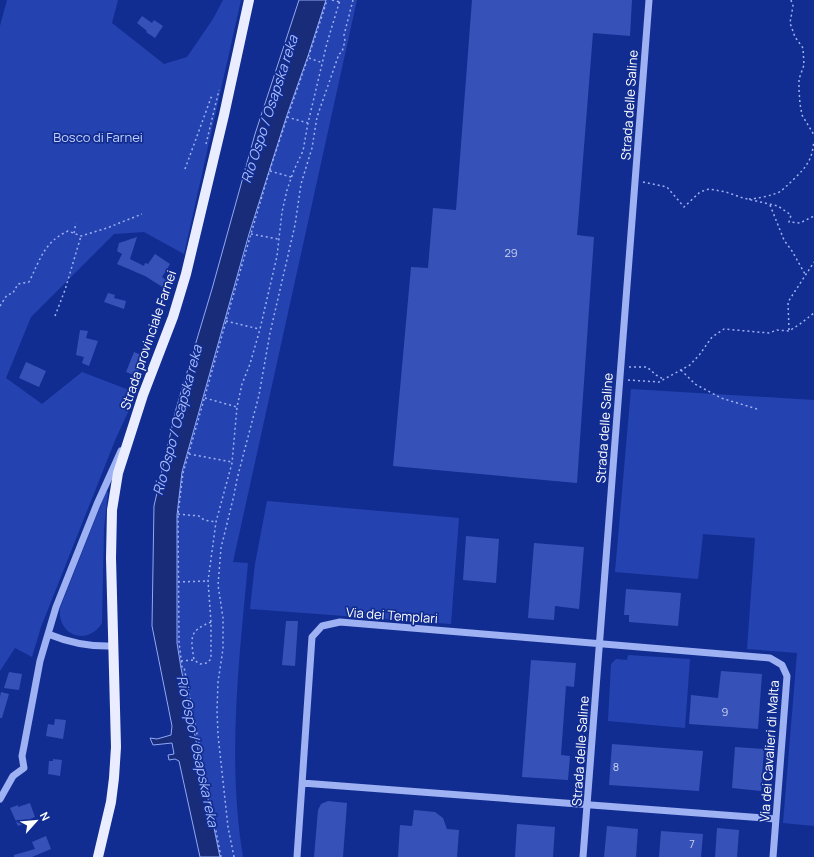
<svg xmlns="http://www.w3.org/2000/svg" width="814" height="857" font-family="Manrope,sans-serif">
<rect width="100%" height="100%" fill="#122d91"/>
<path fill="#2443b1" d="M 7,0 L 118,0 L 112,23 L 164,64 L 187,57 L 213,19 L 223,0 L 241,0 L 184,254 L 144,232 L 114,234 L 31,317 L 6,378 L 42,404 L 82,372 L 137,393 L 116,438 L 41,627 L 32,657 L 15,648 L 0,671 L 0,26 Z
M 325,0 L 357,0 L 233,562 L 248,563 C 239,661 227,759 243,857 L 220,857 L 181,668 L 177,643 L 177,515 L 182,472 L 234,286 L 287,115 L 308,56 Z
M 631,389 L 814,400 L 814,826 L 783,823 L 797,653 L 747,649 L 755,538 L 703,534 L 698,579 L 615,572 Z
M 106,492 L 108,492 L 104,528 L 102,623 C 87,647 57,635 60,608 Z
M 267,501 L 459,518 L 451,624 L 250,609 L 255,564 Z
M 628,655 L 690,659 L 685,728 L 608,721 L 611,664 L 616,659 L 627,660 Z"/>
<path fill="#182c79" stroke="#90a8f5" d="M 299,0 L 326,0 L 308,56 L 287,115 L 249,234 L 182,472 L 177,515 L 177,643 L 181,668 L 220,857 L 200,857 L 179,761 L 175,759 L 169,760 L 168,755 L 174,754 L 172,743 L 153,745 L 150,738 L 157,739 L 171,735 L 172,726 L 152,626 L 154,506 L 176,409 L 212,289 L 255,134 Z"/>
<path fill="#3652b9" d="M 472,0 L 632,0 L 630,36 L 593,33 L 577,235 L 594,237 L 577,483 L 393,466 L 411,267 L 428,268 L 433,208 L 456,210 Z
M 142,16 L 152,23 L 154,20 L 163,26 L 155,38 L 146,32 L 147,31 L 137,23 Z
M 137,237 L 130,259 L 144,266 L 145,263 L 148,264 L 155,254 L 170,264 L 162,277 L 167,281 L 164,288 L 145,276 L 117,264 L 122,254 L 117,251 L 119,243 Z
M 108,293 L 115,295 L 114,298 L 126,301 L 124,309 L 104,302 Z
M 80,330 L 88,331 L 86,338 L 98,341 L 89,366 L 82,363 L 84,357 L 76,355 Z
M 134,352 L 141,355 L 139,360 L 142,362 L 136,376 L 126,372 Z
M 26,362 L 46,371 L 39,387 L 19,378 Z
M 466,536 L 499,539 L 496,583 L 463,580 Z
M 534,543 L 584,547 L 579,609 L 555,606 L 554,620 L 528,618 Z
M 626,589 L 681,593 L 678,626 L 629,622 L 629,615 L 624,615 Z
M 286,621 L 298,621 L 295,666 L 282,665 Z
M 531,660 L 576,663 L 574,687 L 566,686 L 561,755 L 570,756 L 568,780 L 522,777 Z
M 721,671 L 762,674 L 758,729 L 689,724 L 691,695 L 718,698 Z
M 9,672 L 22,674 L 19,690 L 4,688 Z
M 1,692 L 9,694 L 2,718 L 0,718 L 0,697 Z
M 55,719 L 66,720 L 63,739 L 46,736 L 48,724 L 54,725 Z
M 612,744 L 703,751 L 699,791 L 609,785 Z
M 735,747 L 764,749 L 761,791 L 732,788 Z
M 53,759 L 62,760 L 60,776 L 48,774 L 49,761 L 53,761 Z
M 328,801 L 347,803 L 343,857 L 314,857 L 318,810 L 321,804 Z
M 30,803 L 35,817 L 24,822 L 25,823 L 18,826 L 10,808 L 18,805 L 18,807 Z
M 414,810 L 435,812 L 443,818 L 447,829 L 459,830 L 457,857 L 398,857 L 400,825 L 412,826 Z
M 517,824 L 555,827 L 553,857 L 515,857 Z
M 607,826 L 638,829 L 636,857 L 604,857 Z
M 717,828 L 739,830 L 737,857 L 715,857 Z
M 661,831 L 703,834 L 701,857 L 659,857 Z
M 46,836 L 51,849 L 32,857 L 14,857 L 14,855 L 35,849 L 32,842 Z"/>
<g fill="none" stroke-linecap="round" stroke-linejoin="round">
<path stroke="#9eb1f2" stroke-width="1.5" stroke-dasharray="2 3" stroke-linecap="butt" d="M 332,0 L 340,2
M 791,0 L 793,6 L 790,23 L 795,37 L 803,48 L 804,65 L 799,79 L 799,90 L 800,104 L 802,115 L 814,135
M 309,58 L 323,63
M 287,117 L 308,123
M 206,144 L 219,90
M 185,169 L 212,95
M 270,171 L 291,177
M 643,182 L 667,187 L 684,207 L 700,192 L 709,189 L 726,192 L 743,198 L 778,206 L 791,215 L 789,222 L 800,223 L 814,216
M 749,199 C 756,199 775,195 781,191 C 787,186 804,170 807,164 C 812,157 813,148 814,141
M 770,205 L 784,240 L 792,251 L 805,274
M 74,233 L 76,223
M 251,234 L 278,239
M 0,306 L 7,295 L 13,293 L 18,284 L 29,282 C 40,260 44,242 68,231 L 81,236 L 107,228 L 142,214
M 55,316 L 65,290 L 81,236
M 226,321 L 259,329
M 789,330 L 788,302 L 814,262
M 629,367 L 647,367 L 656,375 L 663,379
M 681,370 L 695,384 L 721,398 L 757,409
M 628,380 L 659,382 L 690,365 L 700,354 L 712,337 L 724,329 L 769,333 L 777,330 L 789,331 L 800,324 L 814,313
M 205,398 L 237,407
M 189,454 L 232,462
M 178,514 L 199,516 L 204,520 L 216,522
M 178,582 L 208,581
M 211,622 C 188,631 191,638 194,660 L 200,664 L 207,663 L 211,659 L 211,622 L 208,581 L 216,522 L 232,463 L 237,407 L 242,384 L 250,364 L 260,329 L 277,256 L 282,212 L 287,190 L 294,170 L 303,151 L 308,123 L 327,43 L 340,0
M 181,661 L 194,660
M 221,857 L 184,667 L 182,667 L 179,642 L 178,514 L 183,473 C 212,373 239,272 269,173 C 287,115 309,58 327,0
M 234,857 L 228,827 L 218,735 L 217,710 L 218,682 L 223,649 L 223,618 L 218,585 L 221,548 L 234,495 L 237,479 L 259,395 L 270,333 L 295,225 L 301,184 L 312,148 L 317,117 L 339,54 L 342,52 L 345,41 L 344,35 L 353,0"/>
<path stroke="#9eb1f2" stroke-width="7" d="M 48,634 C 70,643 89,647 113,646
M 302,783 L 776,819
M 0,799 L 13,776 L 24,768 L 22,756 L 24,746 L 40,661 L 56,607 L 97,504 L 121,451
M 297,857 L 312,637 L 322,626 L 340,622 L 770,658 L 782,665 L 787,676 L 773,857
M 583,857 L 649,0"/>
<path stroke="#eaedff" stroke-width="10" d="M 98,857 L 111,802 L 114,778 L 116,747 L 111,558 L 112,510 L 118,473 L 143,395 L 173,317 L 186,274 L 224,115 L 249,0"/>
</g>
<g text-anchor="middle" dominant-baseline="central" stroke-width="3.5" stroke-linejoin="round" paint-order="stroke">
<g font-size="11" fill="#cdd4ee">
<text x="511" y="252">29</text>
<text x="725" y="711">9</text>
<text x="616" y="766">8</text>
<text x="692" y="843">7</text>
</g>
<g font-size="13" fill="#fff" stroke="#122d91">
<text transform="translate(629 105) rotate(-86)">Strada delle Saline</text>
<text transform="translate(148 340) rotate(-71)">Strada provinciale Farnei</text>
<text transform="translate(604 428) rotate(-86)">Strada delle Saline</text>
<text transform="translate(392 615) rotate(4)">Via dei Templari</text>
<text transform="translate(580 751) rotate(-86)">Strada delle Saline</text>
<text transform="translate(769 751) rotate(-86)">Via dei Cavalieri di Malta</text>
</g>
<g font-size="13" fill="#c6d2fd" stroke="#122d91">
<text x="98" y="137">Bosco di Farnei</text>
</g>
<g font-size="14" font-style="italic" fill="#aabcf9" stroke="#122d91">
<text transform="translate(269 109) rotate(-72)">Rio Ospo / Osapska reka</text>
<text transform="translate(177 420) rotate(-75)">Rio Ospo / Osapska reka</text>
<text transform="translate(198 751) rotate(78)">Rio Ospo / Osapska reka</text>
</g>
</g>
<g transform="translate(36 821) rotate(63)" stroke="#122d91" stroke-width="3" paint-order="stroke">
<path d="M0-3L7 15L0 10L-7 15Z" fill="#ffffff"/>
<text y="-6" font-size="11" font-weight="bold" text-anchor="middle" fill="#ffffff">N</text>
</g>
</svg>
